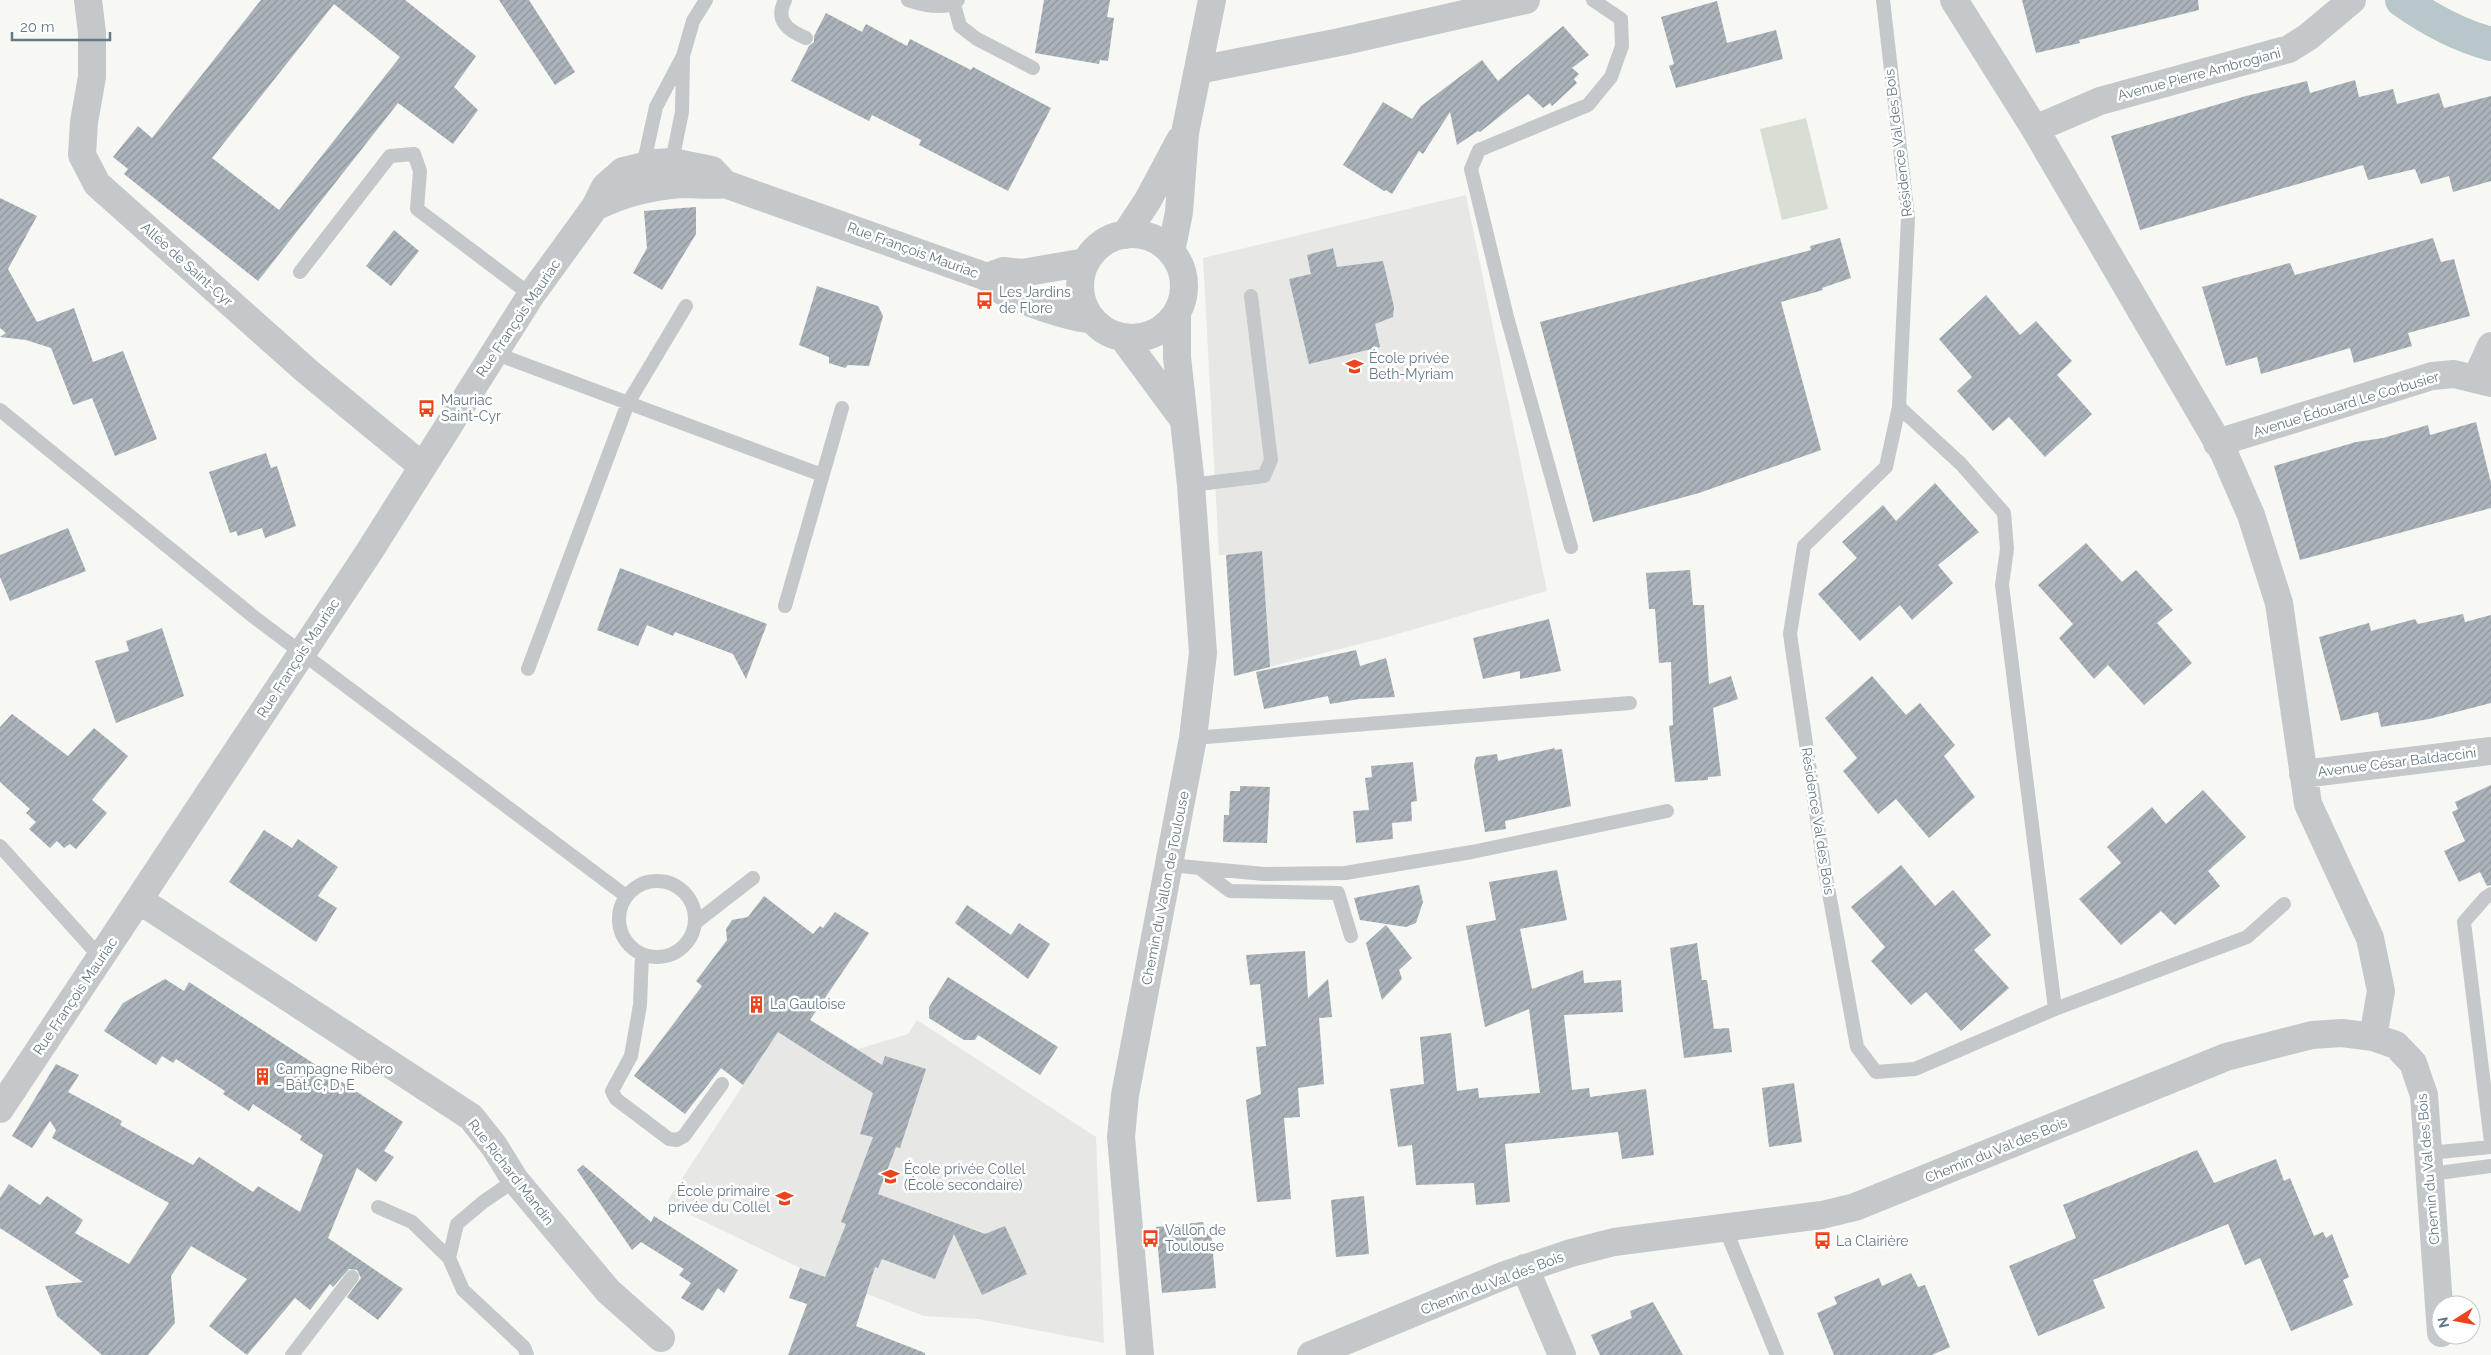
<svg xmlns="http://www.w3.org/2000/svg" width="2491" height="1355" font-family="Raleway,sans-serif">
<defs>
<pattern id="building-hatch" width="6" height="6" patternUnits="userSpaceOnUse" patternTransform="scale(1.25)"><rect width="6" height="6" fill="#aab3b9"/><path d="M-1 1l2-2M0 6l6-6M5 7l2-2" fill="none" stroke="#8e969c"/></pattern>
</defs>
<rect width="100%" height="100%" fill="#f7f7f3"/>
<path fill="#e7e8e6" d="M 1466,195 L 1547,591 L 1387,637 L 1234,676 L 1226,555 L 1219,555 L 1203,258 Z
M 793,1009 L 858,1049 L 908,1034 L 917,1020 L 1096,1137 L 1104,1343 L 978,1319 L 924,1316 L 800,1268 L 666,1203 Z"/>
<path fill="#d8ded4" d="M 1806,118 L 1828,209 L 1782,220 L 1760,129 Z"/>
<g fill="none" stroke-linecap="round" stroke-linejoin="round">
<path stroke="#b9c7ca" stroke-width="34" d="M 2402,0 C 2430,20 2457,35 2491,44"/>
</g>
<path fill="url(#building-hatch)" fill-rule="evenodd" d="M 261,0 L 405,0 L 476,56 L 454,87 L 478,110 L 453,144 L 398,103 L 258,281 L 124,174 L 128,169 L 113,157 L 138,126 L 152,138 ZM 334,4 L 400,57 L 279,210 L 212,158 Z
M 499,0 L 529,0 L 575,72 L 555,85 Z
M 1044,0 L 1110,0 L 1107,17 L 1114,18 L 1108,61 L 1100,60 L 1099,64 L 1035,53 Z
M 2022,0 L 2198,0 L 2199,10 L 2079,40 L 2080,43 L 2036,53 Z
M 1717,1 L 1727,43 L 1776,30 L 1783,59 L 1676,88 L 1669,66 L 1674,64 L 1661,17 Z
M 826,13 L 862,32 L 866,24 L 907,46 L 910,39 L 971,70 L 973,67 L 1051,108 L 1008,191 L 919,145 L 921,140 L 872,115 L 869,121 L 791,81 L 809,46 L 814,42 L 814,36 Z
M 1563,26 L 1589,55 L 1572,68 L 1579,74 L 1574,79 L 1577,83 L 1552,106 L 1550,103 L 1543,108 L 1528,94 L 1480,132 L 1478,131 L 1457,145 L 1450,112 L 1423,154 L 1419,151 L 1392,194 L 1386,190 L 1384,191 L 1343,165 L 1383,102 L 1412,119 L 1421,106 L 1482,60 L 1498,81 Z
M 2355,80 L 2359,97 L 2393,89 L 2397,104 L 2439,93 L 2444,108 L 2491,96 L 2491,181 L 2453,192 L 2449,176 L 2421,184 L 2415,169 L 2368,180 L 2363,165 L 2140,230 L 2111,136 L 2246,96 L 2307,81 L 2310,93 Z
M 0,198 L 37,216 L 8,269 L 37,322 L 74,308 L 93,362 L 123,351 L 157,439 L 115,456 L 92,398 L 73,405 L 51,348 L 26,340 L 0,337 L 6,333 L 0,328 Z
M 696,207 L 696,234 L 662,290 L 633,273 L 647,248 L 644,211 Z
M 394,230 L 419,251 L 391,286 L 366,266 Z
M 1840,238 L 1851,278 L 1822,288 L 1823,290 L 1781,302 L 1821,450 L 1699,493 L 1593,522 L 1540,322 L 1811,250 L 1810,246 Z
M 2433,238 L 2441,262 L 2454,259 L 2470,316 L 2408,333 L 2412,346 L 2354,363 L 2350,348 L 2261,374 L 2257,357 L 2226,366 L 2202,287 L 2290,263 L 2295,275 Z
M 1333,248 L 1337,267 L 1383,261 L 1394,307 L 1393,317 L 1375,324 L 1380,347 L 1309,364 L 1289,279 L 1311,274 L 1307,255 Z
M 817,286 L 878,306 L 883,316 L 869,366 L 848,365 L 845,368 L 829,363 L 829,357 L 799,345 Z
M 1986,295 L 2020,335 L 2036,321 L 2072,361 L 2057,375 L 2092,414 L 2045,457 L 2009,417 L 1993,431 L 1957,391 L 1972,377 L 1939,339 Z
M 2476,422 L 2491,483 L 2491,508 L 2300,560 L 2274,466 L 2356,442 L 2383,438 L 2428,425 L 2430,435 Z
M 266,453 L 271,468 L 277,466 L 296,526 L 265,538 L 262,528 L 238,536 L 236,531 L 230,533 L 209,472 Z
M 1935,483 L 1979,532 L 1938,565 L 1953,583 L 1912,620 L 1900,605 L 1860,641 L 1818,594 L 1857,558 L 1842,542 L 1883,505 L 1896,521 Z
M 68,528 L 86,571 L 10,601 L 0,577 L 0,555 Z
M 2086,543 L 2122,582 L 2136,570 L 2173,610 L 2157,623 L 2192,663 L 2144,705 L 2108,665 L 2094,679 L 2059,638 L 2073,624 L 2038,585 Z
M 1262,551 L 1270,667 L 1234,676 L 1226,555 Z
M 620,568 L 767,624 L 746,679 L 733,654 L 675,632 L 673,636 L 647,625 L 638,646 L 597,630 Z
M 1690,570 L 1693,605 L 1704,605 L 1709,684 L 1731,676 L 1738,699 L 1713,708 L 1721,776 L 1708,777 L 1708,780 L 1675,782 L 1669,726 L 1673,725 L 1671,662 L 1659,663 L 1655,609 L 1649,609 L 1646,573 Z
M 2463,614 L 2465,622 L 2491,615 L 2491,703 L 2429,719 L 2381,727 L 2378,712 L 2341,721 L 2319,637 L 2369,623 L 2371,631 L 2415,619 L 2418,624 Z
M 1549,619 L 1561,671 L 1520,679 L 1520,671 L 1483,679 L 1473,638 Z
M 162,628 L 184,696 L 116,723 L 95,661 L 129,651 L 126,641 Z
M 1356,650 L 1360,666 L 1386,658 L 1395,697 L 1359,699 L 1330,704 L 1328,696 L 1264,709 L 1256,672 Z
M 1872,676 L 1906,715 L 1920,703 L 1955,745 L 1944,756 L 1975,797 L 1929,838 L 1896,799 L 1878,814 L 1843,771 L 1857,758 L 1825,718 Z
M 12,714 L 68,756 L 94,728 L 128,756 L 92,800 L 107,813 L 76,849 L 70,844 L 64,848 L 57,841 L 50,848 L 29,829 L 36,822 L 26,813 L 30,809 L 0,782 L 0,727 Z
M 1555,748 L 1554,750 L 1562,749 L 1571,806 L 1505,821 L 1506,829 L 1485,832 L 1474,766 L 1476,757 L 1497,754 L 1498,761 Z
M 1413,762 L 1417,801 L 1411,802 L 1412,821 L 1392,823 L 1393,839 L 1356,843 L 1353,811 L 1369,810 L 1365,778 L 1372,777 L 1371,766 Z
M 2491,785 L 2491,885 L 2487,886 L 2480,872 L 2459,882 L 2444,851 L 2465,841 L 2452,812 L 2458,809 L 2455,802 Z
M 1240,786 L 1270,787 L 1267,843 L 1223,842 L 1224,815 L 1229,815 L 1230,791 L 1240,791 Z
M 2203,790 L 2246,837 L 2208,871 L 2220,886 L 2175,925 L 2161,911 L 2121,945 L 2079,899 L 2121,863 L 2107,847 L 2152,807 L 2166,824 Z
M 264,830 L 292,848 L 298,839 L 338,867 L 318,896 L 337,908 L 316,942 L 229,882 Z
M 1901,865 L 1935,906 L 1953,890 L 1991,935 L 1974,950 L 2009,988 L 1961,1031 L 1926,992 L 1911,1005 L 1871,961 L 1885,947 L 1851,907 Z
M 1557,870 L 1567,920 L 1520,929 L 1532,989 L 1583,970 L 1584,983 L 1621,980 L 1623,1012 L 1564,1015 L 1572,1090 L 1589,1088 L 1590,1097 L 1646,1089 L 1654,1155 L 1622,1159 L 1618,1132 L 1505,1144 L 1510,1202 L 1476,1205 L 1474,1183 L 1416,1185 L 1412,1145 L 1398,1147 L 1390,1089 L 1424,1084 L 1420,1037 L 1451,1033 L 1457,1091 L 1478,1088 L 1479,1098 L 1540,1093 L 1529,1009 L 1485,1027 L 1466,926 L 1496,920 L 1489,882 Z
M 1419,885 L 1423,902 L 1416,923 L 1406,927 L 1360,920 L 1354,898 Z
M 764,896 L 813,934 L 820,926 L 823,928 L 835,912 L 869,933 L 810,1020 L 882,1065 L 885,1056 L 926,1069 L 900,1148 L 896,1147 L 878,1194 L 985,1234 L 1005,1226 L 1027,1274 L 982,1295 L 954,1234 L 935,1279 L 882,1259 L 878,1268 L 875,1267 L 856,1326 L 925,1353 L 925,1355 L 788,1355 L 807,1304 L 789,1298 L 800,1268 L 825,1277 L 846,1224 L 841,1222 L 873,1137 L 860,1134 L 873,1093 L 778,1032 L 743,1085 L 721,1068 L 685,1114 L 634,1076 L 702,986 L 696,981 L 727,940 L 726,929 L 732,920 L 748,917 Z
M 967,905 L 1011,935 L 1019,923 L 1050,944 L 1028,979 L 955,923 Z
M 1386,925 L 1412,958 L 1399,970 L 1402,979 L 1382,1000 L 1366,943 Z
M 1697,943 L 1702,980 L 1707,980 L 1714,1029 L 1729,1028 L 1732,1052 L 1684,1058 L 1670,948 Z
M 1305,951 L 1308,998 L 1328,979 L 1332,1017 L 1319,1018 L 1324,1084 L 1298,1088 L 1300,1117 L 1284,1118 L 1291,1199 L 1257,1202 L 1246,1100 L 1261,1094 L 1256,1047 L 1266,1046 L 1260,984 L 1250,985 L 1246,955 Z
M 948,977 L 1058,1047 L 1040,1075 L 978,1035 L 975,1040 L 964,1040 L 929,1018 L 929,1007 Z
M 165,979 L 184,991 L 189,982 L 403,1122 L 384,1151 L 394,1157 L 376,1182 L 357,1168 L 328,1238 L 403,1289 L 378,1320 L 347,1297 L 361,1278 L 357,1270 L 349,1269 L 333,1287 L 330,1284 L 310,1310 L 295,1298 L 247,1355 L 209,1326 L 247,1279 L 191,1246 L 171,1276 L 175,1323 L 148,1355 L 102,1355 L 57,1316 L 45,1286 L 83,1282 L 0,1228 L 0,1198 L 9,1184 L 40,1205 L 47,1196 L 83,1220 L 75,1233 L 129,1264 L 169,1203 L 52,1138 L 56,1130 L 50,1121 L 32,1148 L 12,1136 L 56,1064 L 79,1075 L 68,1092 L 122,1121 L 120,1125 L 193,1165 L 199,1157 L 253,1192 L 258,1186 L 300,1212 L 323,1155 L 300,1140 L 302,1136 L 253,1104 L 249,1111 L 223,1094 L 225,1091 L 176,1059 L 173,1063 L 162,1056 L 156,1065 L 104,1031 L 123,1003 Z
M 1794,1083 L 1802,1142 L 1769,1147 L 1762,1088 Z
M 2197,1150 L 2214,1183 L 2276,1159 L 2284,1181 L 2290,1178 L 2314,1236 L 2323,1232 L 2326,1238 L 2332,1234 L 2349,1277 L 2343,1280 L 2353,1305 L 2291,1331 L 2260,1258 L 2245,1265 L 2228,1224 L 2093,1280 L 2105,1308 L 2038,1336 L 2009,1266 L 2076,1238 L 2063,1205 Z
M 583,1165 L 651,1222 L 654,1216 L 738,1270 L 724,1293 L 718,1288 L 703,1311 L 681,1298 L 691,1283 L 679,1275 L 684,1269 L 641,1242 L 632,1250 L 577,1170 Z
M 1364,1196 L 1369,1254 L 1336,1257 L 1331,1200 Z
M 1203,1222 L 1206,1229 L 1211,1230 L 1216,1288 L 1162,1293 L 1156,1227 Z
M 1911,1273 L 1918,1287 L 1925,1285 L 1950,1347 L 1932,1355 L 1834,1355 L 1817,1313 L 1837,1304 L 1834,1297 L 1879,1278 L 1882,1286 Z
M 1653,1302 L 1683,1355 L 1600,1355 L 1591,1335 L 1632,1318 L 1630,1311 Z"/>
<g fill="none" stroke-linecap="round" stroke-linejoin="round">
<path stroke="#c4c8cb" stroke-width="14" d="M 785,0 C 774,21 789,31 806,38
M 908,0 C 923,5 946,11 958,0
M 1883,0 L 1908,218 L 1899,407 L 1961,464 L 2004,513 L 2007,549 L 2002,585 L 2055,1009 L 2247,937 L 2284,904
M 954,4 L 960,26 L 977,39 L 1033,68
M 643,166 L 656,107 L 683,56 L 693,21 L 706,0
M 671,166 L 682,112 L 683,59
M 300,272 L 390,156 L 414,154 L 420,171 L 417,209 L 531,295
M 494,353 L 822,475
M 1899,407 L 1886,467 L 1804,546 L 1790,634 L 1823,860 L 1857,1047 L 1876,1072 L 1915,1069 L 2055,1009
M 0,410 L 254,617 L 626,896
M 1191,485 L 1264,476 L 1271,460 L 1251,296
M 1571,547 L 1507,317 L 1471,169 L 1479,150 L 1588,105 L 1611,77 L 1622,46 L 1621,19 L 1593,0
M 785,606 L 842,408
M 528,669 L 628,403 L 686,306
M 1193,738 L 1630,703
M 0,846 L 101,958
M 1169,865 L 1264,874 L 1345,873 L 1472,852 L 1667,811
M 1199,868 L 1230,891 L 1338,893 L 1351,936
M619 919a38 38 0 1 1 76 0a38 38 0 1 1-76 0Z
M 2491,894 L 2485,898 L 2464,922 L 2491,1142
M 695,923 L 753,878
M 642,954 L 640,1005 L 631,1056 L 612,1091 L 616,1099 L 669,1139 L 677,1140 L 684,1136 L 722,1084
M 2429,1153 L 2491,1147
M 2431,1174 L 2491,1166
M 515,1180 L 483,1202 L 457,1224 L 449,1258 L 463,1290 L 524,1347 L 527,1355
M 378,1207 L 412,1222 L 449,1258
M 1725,1228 L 1777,1355
M 292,1355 L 352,1277"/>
<path stroke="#c4c8cb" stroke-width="28" d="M 88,0 L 92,33 L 92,77 L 84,122 L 82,155 L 97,184 L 308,372 L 422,466
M 1954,0 L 2035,129 L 2224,453 L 2251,515 L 2279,603 L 2308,804 L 2370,938 L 2381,991 L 2373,1037
M 1198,70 L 1340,42 L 1526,0
M 2035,129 L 2100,101 L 2289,49 L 2308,37 L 2352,0
M 595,207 C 621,194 652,186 682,184 C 697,184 710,186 725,184 L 987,277 C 991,281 994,285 998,288 C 1013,299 1074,319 1091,319
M1080 286a52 52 0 1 1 104 0a52 52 0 1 1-104 0Z
M 1125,235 L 1148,200 L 1180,140
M 1171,252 L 1179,212 L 1185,133 L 1212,0
M 987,277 L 1003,271 L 1022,273 L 1086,262
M 1123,338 L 1183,419
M 2476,379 L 2491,346
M 2217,443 L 2432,376 L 2454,374 L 2491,383
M 2303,774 L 2491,751
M 139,900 L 471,1117 L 494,1146 L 515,1180 L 608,1291 L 661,1338
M 0,1109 L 369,552 L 531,295 L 595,207 L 605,187 L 623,171 L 656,163 L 672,162 L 712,170 L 725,184
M 1525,1268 L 1562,1355
M 1140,1355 L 1121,1137 L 1125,1095 L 1193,738 L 1203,653 L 1191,485 L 1177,357 L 1177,313
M 1311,1355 L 1505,1275 L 1571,1253 L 1614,1242 L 1822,1215 L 1855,1207 L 2226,1057 L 2312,1035 L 2342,1033 L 2373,1037 L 2396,1045 L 2413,1063 L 2424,1095 L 2441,1333"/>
</g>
<defs>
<symbol id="bus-bare" viewBox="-9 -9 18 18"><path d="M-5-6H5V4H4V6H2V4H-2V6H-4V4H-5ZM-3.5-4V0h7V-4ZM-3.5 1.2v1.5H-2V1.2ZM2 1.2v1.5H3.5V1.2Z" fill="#eb451f" stroke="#fff" stroke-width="2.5" paint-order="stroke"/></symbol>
<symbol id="school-bare" viewBox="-9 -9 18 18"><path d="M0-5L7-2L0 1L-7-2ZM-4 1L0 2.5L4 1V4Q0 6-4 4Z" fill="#eb451f" stroke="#fff" stroke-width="2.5" paint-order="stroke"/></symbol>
<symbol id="building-bare" viewBox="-9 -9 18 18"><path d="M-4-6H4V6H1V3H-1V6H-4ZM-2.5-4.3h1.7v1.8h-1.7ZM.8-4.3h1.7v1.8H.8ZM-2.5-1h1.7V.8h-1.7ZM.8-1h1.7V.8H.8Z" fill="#eb451f" stroke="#fff" stroke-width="2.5" paint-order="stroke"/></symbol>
</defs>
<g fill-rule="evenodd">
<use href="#bus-bare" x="972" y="288" width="25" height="25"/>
<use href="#school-bare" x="1342" y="354" width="25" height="25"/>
<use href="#bus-bare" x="414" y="396" width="25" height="25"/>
<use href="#building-bare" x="744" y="992" width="25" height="25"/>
<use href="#building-bare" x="250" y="1064" width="25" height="25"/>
<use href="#school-bare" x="878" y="1164" width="25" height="25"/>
<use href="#school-bare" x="772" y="1186" width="25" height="25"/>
<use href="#bus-bare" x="1138" y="1226" width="25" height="25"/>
<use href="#bus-bare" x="1810" y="1228" width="25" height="25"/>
</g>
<g text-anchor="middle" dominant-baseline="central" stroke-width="5" stroke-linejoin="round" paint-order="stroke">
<g font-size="14" fill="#647886" stroke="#fff">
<text transform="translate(2199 74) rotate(-15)">Avenue Pierre Ambrogiani</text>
<text transform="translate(1898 143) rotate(-97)">Résidence Val des Bois</text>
<text transform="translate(913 250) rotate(20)">Rue François Mauriac</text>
<text transform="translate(187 264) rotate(42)">Allée de Saint-Cyr</text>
<text transform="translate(518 318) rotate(-56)">Rue François Mauriac</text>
<text transform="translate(2346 404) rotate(-17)">Avenue Édouard Le Corbusier</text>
<text transform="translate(298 658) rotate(-57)">Rue François Mauriac</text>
<text transform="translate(2397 762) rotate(-7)">Avenue César Baldaccini</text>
<text transform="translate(1818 821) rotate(81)">Résidence Val des Bois</text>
<text transform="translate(1165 888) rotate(-79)">Chemin du Vallon de Toulouse</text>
<text transform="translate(75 996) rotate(-56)">Rue François Mauriac</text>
<text transform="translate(1996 1150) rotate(-22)">Chemin du Val des Bois</text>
<text transform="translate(2428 1169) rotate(-95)">Chemin du Val des Bois</text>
<text transform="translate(511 1172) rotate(52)">Rue Richard Mandin</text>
<text transform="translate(1492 1283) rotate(-21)">Chemin du Val des Bois</text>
</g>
<g font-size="14" fill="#647886" stroke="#fff" text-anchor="start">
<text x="999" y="292">Les Jardins<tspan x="999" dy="16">de Flore</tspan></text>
<text x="1369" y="358">École privée<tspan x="1369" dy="16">Beth-Myriam</tspan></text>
<text x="441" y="400">Mauriac<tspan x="441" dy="16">Saint-Cyr</tspan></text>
<text x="770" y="1004">La Gauloise</text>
<text x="276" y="1069">Campagne Ribéro<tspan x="276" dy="16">- Bât. C, D, E</tspan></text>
<text x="904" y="1169">École privée Collel<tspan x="904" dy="16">(École secondaire)</tspan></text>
<text x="770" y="1191" text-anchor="end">École primaire<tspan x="770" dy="16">privée du Collel</tspan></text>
<text x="1165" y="1230">Vallon de<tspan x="1165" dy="16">Toulouse</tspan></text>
<text x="1836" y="1241">La Clairière</text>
</g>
</g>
<g transform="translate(2456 1320) rotate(259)"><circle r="24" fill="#ffffff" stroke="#c1c9cf"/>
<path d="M0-4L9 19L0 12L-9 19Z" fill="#eb451f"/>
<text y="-8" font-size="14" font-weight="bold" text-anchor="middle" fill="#647886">N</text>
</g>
<path d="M12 32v8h98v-8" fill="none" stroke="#647886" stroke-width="2.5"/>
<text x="20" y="32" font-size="15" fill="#647886" stroke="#ffffff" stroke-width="4" paint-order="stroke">20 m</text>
</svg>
